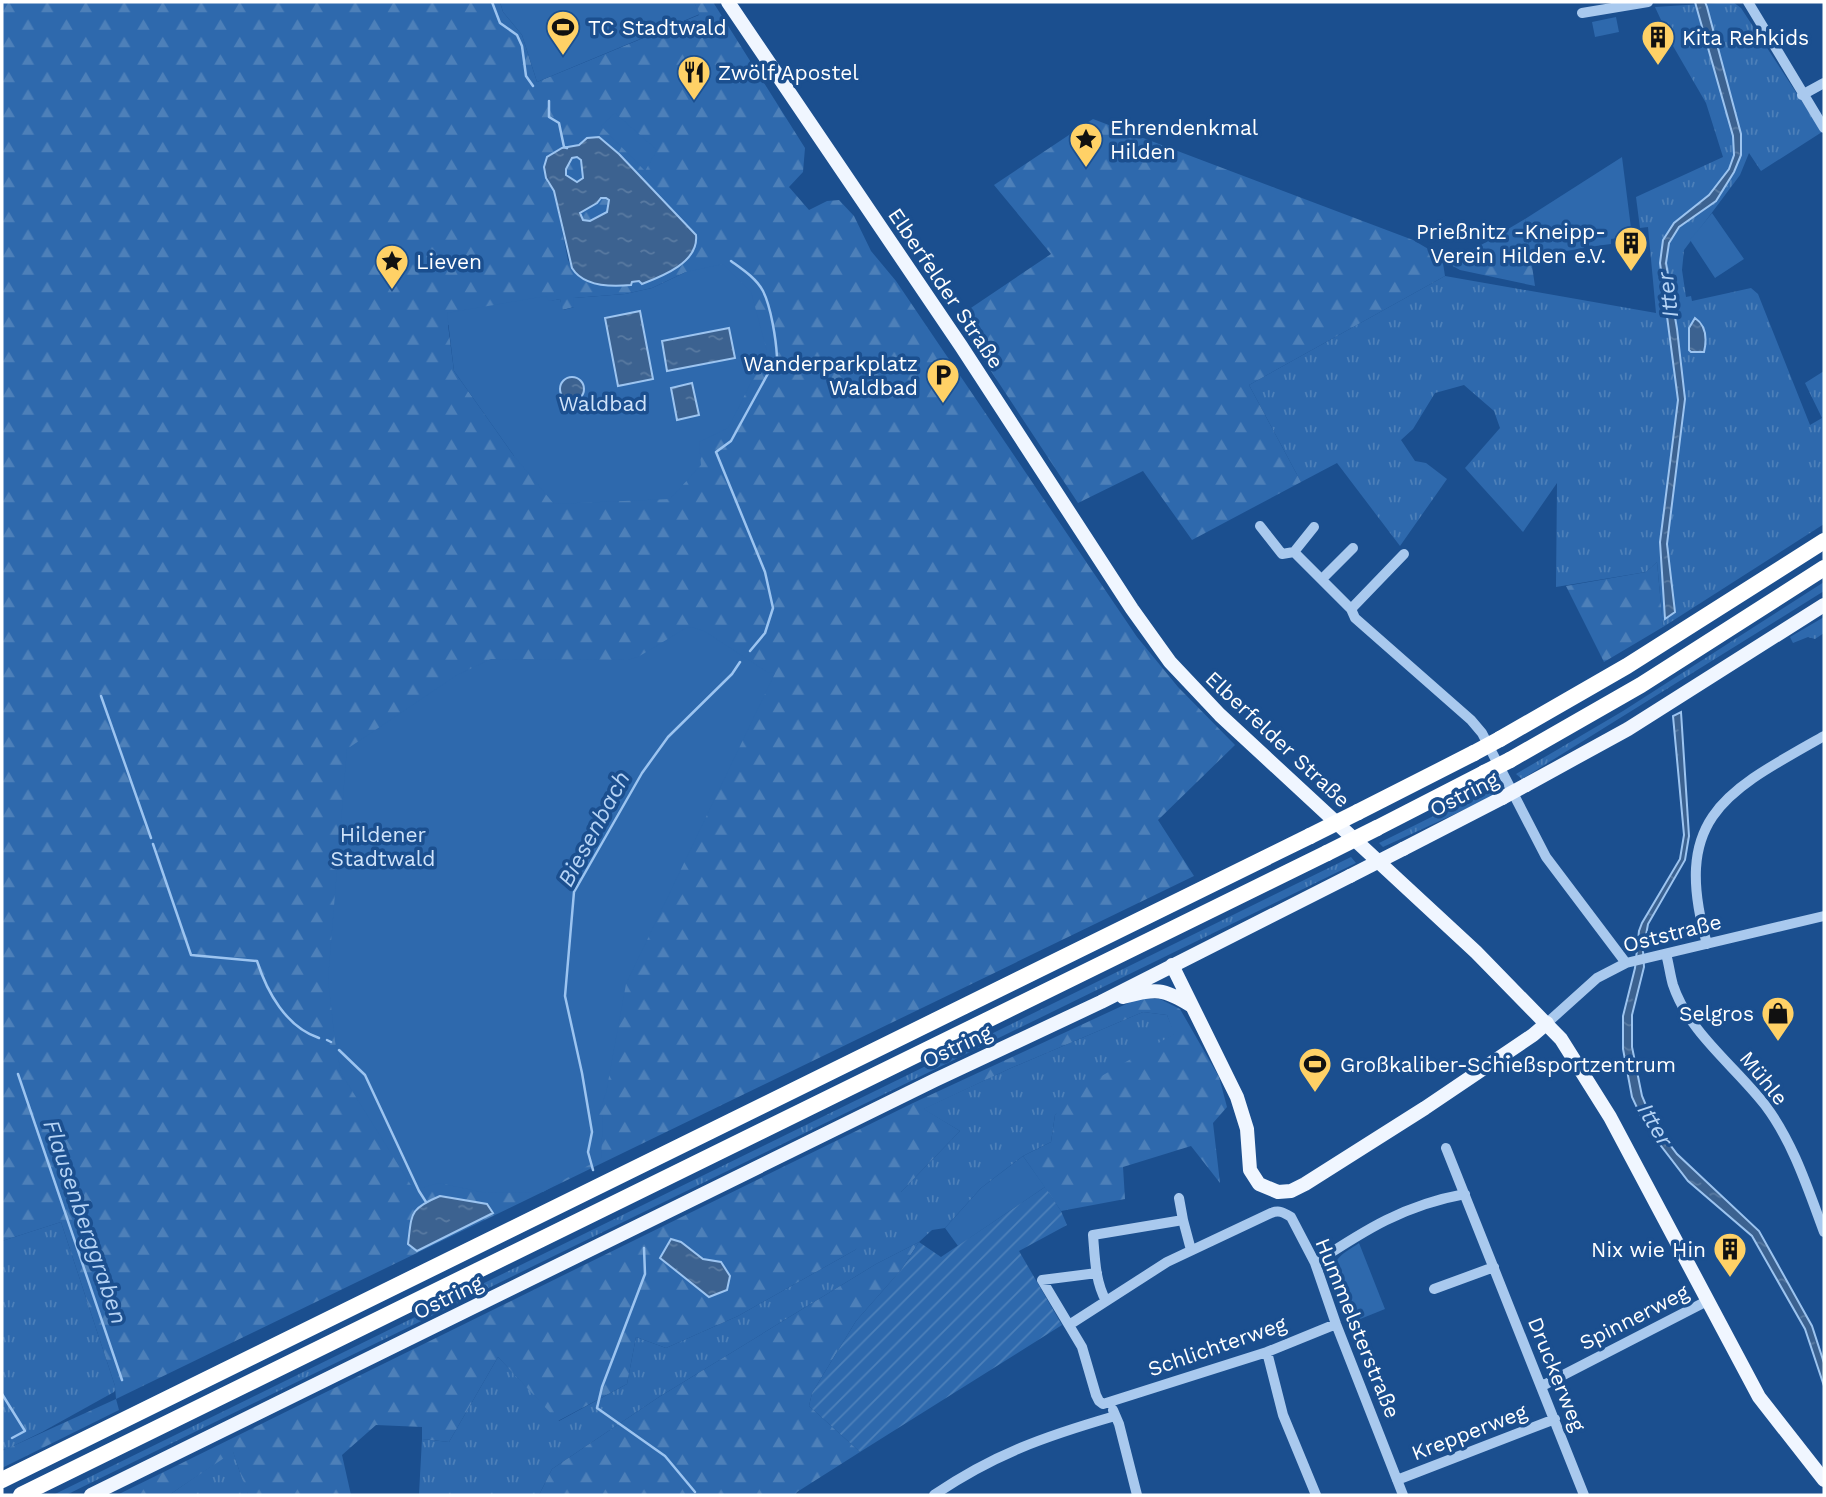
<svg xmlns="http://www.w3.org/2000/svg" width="1826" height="1497" font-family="'Work Sans',sans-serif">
<defs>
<pattern id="grass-tufts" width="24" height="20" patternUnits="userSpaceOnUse" patternTransform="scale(1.75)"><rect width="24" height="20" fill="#2e69ad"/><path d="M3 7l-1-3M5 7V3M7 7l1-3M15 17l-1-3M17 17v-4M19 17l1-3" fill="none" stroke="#4d80b9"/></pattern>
<pattern id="forest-firs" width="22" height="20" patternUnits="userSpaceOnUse" patternTransform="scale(1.75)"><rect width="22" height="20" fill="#2e69ad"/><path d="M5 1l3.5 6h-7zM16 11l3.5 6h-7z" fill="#4d80b9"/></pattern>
<pattern id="garden-furrows" width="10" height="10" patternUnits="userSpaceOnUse" patternTransform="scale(1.75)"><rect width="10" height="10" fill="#2e69ad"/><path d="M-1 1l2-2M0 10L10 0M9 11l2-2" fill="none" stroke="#4d80b9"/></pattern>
<pattern id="water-ripples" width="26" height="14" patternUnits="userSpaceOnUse" patternTransform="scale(1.75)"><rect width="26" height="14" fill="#3c6290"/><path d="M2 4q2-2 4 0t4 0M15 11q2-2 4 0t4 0" fill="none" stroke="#597aa1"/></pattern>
</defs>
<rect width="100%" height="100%" fill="#1b4f8f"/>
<path fill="url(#grass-tufts)" d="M 1733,2 L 1741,8 L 1822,132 L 1761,171 L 1749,153 L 1740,175 L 1684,250 L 1682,270 L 1686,297 L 1691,296 L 1692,301 L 1751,288 L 1758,294 L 1810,425 L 1822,418 L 1805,383 L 1824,371 L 1824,524 L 1663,627 L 1657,562 L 1646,572 L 1556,587 L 1557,483 L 1523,532 L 1465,468 L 1500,428 L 1494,411 L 1464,385 L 1435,393 L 1413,429 L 1401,440 L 1415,461 L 1426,463 L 1447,479 L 1400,546 L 1337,463 L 1301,482 L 1249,385 L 1445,276 L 1656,313 L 1648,227 L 1640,228 L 1636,197 L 1723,157 L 1706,103 L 1673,46 L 1655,7 Z
M 1824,582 L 1824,591 L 1522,779 L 1516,774 L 1623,711 Z
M 1824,617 L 1824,633 L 1815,639 L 1808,637 L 1793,643 L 1790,637 Z
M 1500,783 L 1505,791 L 1383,847 L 1379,843 Z
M 1351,857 L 1356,863 L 66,1495 L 53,1495 Z
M 1143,1012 L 1167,1015 L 1175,1034 L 1133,1059 L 1055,1115 L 1051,1142 L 1023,1156 L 981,1188 L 945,1228 L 932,1230 L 919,1242 L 876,1264 L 659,1397 L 552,1469 L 539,1495 L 417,1495 L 419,1494 L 422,1439 L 449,1442 L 498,1357 L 559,1421 L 627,1384 L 636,1337 L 666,1348 L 738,1316 L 855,1250 L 901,1192 L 960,1131 L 923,1109 L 1011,1068 Z
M 61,1222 L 116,1389 L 114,1392 L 42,1432 L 5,1450 L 2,1448 L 2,1241 Z
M 233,1451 L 242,1479 L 249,1489 L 247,1495 L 169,1495 Z"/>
<path fill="url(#forest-firs)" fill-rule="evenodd" d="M 2,2 L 500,2 L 503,12 L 522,35 L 537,82 L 699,15 L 694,2 L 713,2 L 805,148 L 803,172 L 789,187 L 809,210 L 827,201 L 839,200 L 854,216 L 871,251 L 896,281 L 1137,637 L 1178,687 L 1235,745 L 1158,820 L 1194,876 L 116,1399 L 119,1410 L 2,1468 L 2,1451 L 116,1399 L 115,1386 L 61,1222 L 2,1241 ZM 587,138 L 604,140 L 693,231 L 641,281 L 623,286 L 599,284 L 572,268 L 568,260 L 554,191 L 547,182 L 551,154 L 579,145 ZM 686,272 L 514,456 L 454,371 L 448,325 L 560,299 L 562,310 L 574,307 L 574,298 L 625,294 L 652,288 Z
M 1093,119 L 1413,240 L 1442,257 L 1445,276 L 1249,385 L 1301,482 L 1192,540 L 1143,471 L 1078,503 L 956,318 L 1051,254 L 994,185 Z
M 577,157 L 581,160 L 583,178 C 576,183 572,181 566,175 L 566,169 L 572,158 Z
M 601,198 L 606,198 L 609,200 L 607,212 L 590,221 L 583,220 L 580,213 L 597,203 Z
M 1525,219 L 1535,286 L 1460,270 L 1449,264 Z
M 1657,562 L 1663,627 L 1604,662 L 1566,586 L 1646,572 Z
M 1137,999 L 1160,999 L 1180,1009 L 1219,1077 L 1227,1107 L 1213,1123 L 1220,1183 L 1191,1146 L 1123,1167 L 1125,1199 L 1061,1211 L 1023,1156 L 1051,1142 L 1055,1115 L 1086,1085 L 1174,1034 L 1167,1015 L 1143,1012 L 1011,1068 L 924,1109 L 960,1131 L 901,1192 L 901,1212 L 855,1250 L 738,1316 L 666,1348 L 636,1337 L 627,1384 L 558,1421 L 498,1357 L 449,1442 L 422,1439 L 422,1427 L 376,1425 L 342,1455 L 351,1495 L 247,1495 L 248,1489 L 242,1479 L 233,1452 L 169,1495 L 117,1495 L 913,1103 Z
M 919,1242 L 901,1270 L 856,1321 L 812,1393 L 809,1406 L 860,1452 L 797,1492 L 795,1495 L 539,1495 L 552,1469 L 659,1397 L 876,1264 Z"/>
<path fill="#2e69ad" d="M 500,2 L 694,2 L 700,14 L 537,82 L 522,35 L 503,12 Z
M 1616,17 L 1619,32 L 1595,37 L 1592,22 Z
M 615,113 L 657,150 L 645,171 L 601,126 Z
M 1622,157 L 1632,236 L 1611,239 L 1611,244 L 1589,247 L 1588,243 L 1584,244 L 1584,248 L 1531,257 L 1525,219 Z
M 1712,213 L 1744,259 L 1715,278 L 1690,240 Z
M 723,264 L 751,292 L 767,351 L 728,428 L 699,442 L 701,465 L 670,499 L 554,504 L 514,456 L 454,371 L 447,313 L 546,296 L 549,301 L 560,299 L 563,310 L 574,307 L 573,298 L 625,294 L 652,288 L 686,272 Z
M 691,627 L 704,631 L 767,672 L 775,673 L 626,984 L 606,1093 L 598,1115 L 603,1116 L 601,1158 L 543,1192 L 486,1193 L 439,1183 L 414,1190 L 341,1073 L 335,1041 L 328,979 L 347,749 L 457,675 L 491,659 L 628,660 L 638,657 L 686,628 Z
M 1023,1156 L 1045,1187 L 958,1246 L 945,1228 L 981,1188 Z
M 1359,1243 L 1385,1309 L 1348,1324 C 1342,1306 1324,1278 1337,1260 C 1342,1253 1352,1248 1359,1243 Z"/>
<path fill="url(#garden-furrows)" d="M 1045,1187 L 1061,1211 L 1067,1225 L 1019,1251 L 1062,1325 L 860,1452 L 809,1406 L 812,1393 L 856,1321 L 901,1270 L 919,1242 L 941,1257 Z"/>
<path fill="url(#water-ripples)" stroke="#9cc4f0" stroke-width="2" fill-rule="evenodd" d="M 1695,2 L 1705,2 L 1707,7 L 1741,134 L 1741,155 L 1734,172 L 1716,201 L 1679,227 L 1669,243 L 1666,263 L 1677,329 L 1685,399 L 1667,544 L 1675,612 L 1665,619 L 1660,542 L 1678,400 L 1660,263 L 1663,240 L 1674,223 L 1709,195 L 1729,169 L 1734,155 L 1733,136 Z
M 599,137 L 619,154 L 696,235 C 699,262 663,276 642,284 L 639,281 L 632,282 L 631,285 C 611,287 583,286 572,268 L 554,191 L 546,178 L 544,167 L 547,157 L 562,148 L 579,145 L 587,138 ZM 577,157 L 581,160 L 583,178 L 577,182 L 566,175 L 566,169 L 572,158 ZM 601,198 L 606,198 L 609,200 L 607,212 L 590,221 L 583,220 L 580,213 L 597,203 Z
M 640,311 L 653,379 L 618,386 L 605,318 Z
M 1695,318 C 1707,326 1707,339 1704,352 L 1691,352 L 1689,350 L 1689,328 Z
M 729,328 L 735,358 L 667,371 L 662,341 Z
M560 389a12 12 0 1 1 24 0a12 12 0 1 1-24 0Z
M 692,383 L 699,415 L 677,420 L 671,388 Z
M 1681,712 L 1689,836 L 1685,860 L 1648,924 L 1643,951 L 1644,967 L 1632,1015 L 1632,1047 L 1642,1096 L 1653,1122 L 1677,1154 L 1759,1231 L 1812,1326 L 1824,1363 L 1824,1386 L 1805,1329 L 1752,1236 L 1688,1181 L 1645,1125 L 1632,1097 L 1623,1049 L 1623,1016 L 1635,968 L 1639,931 L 1642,923 L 1680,859 L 1684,835 L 1673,716 Z
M 440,1196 L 487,1204 L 493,1213 L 417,1251 L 408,1244 C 412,1213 409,1209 440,1196 Z
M 671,1239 L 681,1242 L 703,1259 L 721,1262 L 730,1276 L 727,1290 L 709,1297 L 660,1258 Z"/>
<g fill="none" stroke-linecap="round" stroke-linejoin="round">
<path stroke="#9cc4f0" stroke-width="2.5" d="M 492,2 L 500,23 L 517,35 L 522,46 L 526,76 L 533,86
M 549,101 L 549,117 L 559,123 L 564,147 L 567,148
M 731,261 C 742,269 756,278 763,291 C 771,307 776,339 777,357 L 731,441 L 716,452 L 765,572 L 773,608 L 765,633 L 750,651
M 101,696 L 151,838
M 153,844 L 191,955 L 257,961 C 267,992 286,1027 319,1038
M 327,1040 L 331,1042
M 339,1050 L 365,1075 L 419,1191 L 426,1202
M 18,1074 L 122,1380
M 593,1170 L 588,1152 L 592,1132 L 582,1073 L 565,996 L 574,892 L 642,773 L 668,737 L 732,674 L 740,662
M 644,1248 L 645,1274 L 602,1387 L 597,1408 L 665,1456 L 695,1492
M 2,1394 L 25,1431 L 12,1438"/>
<path stroke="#a9c9ee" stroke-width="10" d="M 1748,2 L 1824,128
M 1582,13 L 1648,2
M 1802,95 L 1824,83
M 1260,526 L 1282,554 L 1294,552
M 1314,527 L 1294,552 L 1351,609 L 1355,618 L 1471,720 L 1482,733 L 1546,857 L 1626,963
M 1322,579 L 1353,548
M 1351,609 L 1404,554
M 1707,944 C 1671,817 1725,792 1824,736
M 1666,954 C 1669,964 1670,975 1673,985 C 1689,1033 1735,1066 1765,1105 C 1793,1142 1808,1189 1824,1232
M 1547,1023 L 1597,978 L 1626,963 L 1824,916
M 1446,1148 L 1584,1495
M 1179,1198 L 1183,1220
M 1315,1263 C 1365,1230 1404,1205 1465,1194
M 1097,1273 L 1042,1280 L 1082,1347 L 1096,1395 L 1099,1401 L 1103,1404 L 1267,1352 L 1336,1324
M 1434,1289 L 1494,1267
M 1106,1301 C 1095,1281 1095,1258 1093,1235 L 1183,1220 L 1191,1250
M 1069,1325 L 1167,1262 L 1271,1213 C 1279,1210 1283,1212 1291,1217 L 1315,1263 L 1336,1324 L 1403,1495
M 1267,1352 L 1283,1415 L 1316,1495
M 1542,1386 L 1707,1301
M 1113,1410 L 1119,1424 L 1137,1495
M 1397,1480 L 1555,1419
M 934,1495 C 994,1454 1046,1436 1115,1416"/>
<path stroke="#f0f6ff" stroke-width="14" d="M 728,2 L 961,346 L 1132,609 L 1170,662 L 1220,715 L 1476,952 L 1561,1039 L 1610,1117 L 1759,1397 L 1824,1480
M 1526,785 L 1628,729 L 1824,605
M 1403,849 L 1502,798
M 1172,965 L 1237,1097 L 1247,1129 L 1250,1170 L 1259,1184 L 1278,1192 L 1291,1191 L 1305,1184 L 1425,1108 L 1533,1035 L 1547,1023
M 1123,997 C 1156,989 1162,987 1192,1006
M 91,1495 L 935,1080 L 1101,1002 L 1350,876"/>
<path stroke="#fff" stroke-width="16" d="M 1500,739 L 1627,666 L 1824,541
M 1510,760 L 1641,685 L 1824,568
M 1358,812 L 1474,753
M 1377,828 L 1484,773
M 2,1480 L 1310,836
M 21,1495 L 1327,853"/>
<path stroke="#f0f6ff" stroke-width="14" d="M 1502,798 L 1526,785
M 1350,876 L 1403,849"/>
<path stroke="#fff" stroke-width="16" d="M 1474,753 L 1500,739
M 1484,773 L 1510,760
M 1310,836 L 1358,812
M 1327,853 L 1377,828"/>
</g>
<defs>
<symbol id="stadium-pin" viewBox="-11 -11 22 30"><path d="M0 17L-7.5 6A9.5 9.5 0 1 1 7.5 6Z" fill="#ffd166" stroke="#1b4f8f"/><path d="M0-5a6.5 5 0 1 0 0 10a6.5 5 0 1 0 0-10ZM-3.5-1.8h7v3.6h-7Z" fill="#111"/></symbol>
<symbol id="building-pin" viewBox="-11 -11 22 30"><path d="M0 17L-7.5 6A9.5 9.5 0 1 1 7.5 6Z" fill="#ffd166" stroke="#1b4f8f"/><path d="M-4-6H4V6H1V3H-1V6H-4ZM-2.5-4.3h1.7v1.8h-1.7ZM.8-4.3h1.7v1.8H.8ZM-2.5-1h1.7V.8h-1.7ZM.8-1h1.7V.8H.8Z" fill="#111"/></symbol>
<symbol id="restaurant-pin" viewBox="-11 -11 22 30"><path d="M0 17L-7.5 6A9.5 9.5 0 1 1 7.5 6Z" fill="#ffd166" stroke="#1b4f8f"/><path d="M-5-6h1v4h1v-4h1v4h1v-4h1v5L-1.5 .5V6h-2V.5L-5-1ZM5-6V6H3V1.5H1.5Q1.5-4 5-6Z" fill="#111"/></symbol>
<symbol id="sight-pin" viewBox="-11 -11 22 30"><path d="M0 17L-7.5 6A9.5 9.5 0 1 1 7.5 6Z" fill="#ffd166" stroke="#1b4f8f"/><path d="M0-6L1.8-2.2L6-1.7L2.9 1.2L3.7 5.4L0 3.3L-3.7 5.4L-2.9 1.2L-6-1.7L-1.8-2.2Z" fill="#111"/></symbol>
<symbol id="parking-pin" viewBox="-11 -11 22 30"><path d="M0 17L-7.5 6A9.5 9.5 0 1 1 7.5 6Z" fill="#ffd166" stroke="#1b4f8f"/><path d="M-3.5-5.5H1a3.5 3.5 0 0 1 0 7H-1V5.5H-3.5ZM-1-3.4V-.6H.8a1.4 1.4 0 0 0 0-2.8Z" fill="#111"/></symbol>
<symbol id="shop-pin" viewBox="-11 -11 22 30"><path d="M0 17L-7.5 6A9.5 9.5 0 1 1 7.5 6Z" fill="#ffd166" stroke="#1b4f8f"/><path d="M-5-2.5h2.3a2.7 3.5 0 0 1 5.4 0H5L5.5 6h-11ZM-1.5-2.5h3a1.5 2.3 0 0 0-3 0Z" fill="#111"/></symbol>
</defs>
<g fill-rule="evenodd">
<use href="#stadium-pin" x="544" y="8" width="38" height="52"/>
<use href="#building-pin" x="1639" y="18" width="38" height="52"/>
<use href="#restaurant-pin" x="675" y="53" width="38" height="52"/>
<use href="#sight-pin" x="1067" y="120" width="38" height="52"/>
<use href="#building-pin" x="1612" y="224" width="38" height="52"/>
<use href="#sight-pin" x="373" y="242" width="38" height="52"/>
<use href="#parking-pin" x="924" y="356" width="38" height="52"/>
<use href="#shop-pin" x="1759" y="994" width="38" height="52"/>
<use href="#stadium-pin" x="1296" y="1045" width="38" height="52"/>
<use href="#building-pin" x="1711" y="1230" width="38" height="52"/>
</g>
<g text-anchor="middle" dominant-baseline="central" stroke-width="7" stroke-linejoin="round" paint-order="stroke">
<g font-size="21" fill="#fff" stroke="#1b4f8f" text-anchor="start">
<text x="588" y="27">TC Stadtwald</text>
<text x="1682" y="37">Kita Rehkids</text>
<text x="718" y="72">Zwölf Apostel</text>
<text x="1110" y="127">Ehrendenkmal<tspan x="1110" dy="24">Hilden</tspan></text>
<text x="1606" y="231" text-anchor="end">Prießnitz -Kneipp-<tspan x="1606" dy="24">Verein Hilden e.V.</tspan></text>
<text x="416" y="261">Lieven</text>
<text x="918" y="363" text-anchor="end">Wanderparkplatz<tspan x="918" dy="24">Waldbad</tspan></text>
<text x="1754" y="1013" text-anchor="end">Selgros</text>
<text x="1340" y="1064">Großkaliber-Schießsportzentrum</text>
<text x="1706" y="1249" text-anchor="end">Nix wie Hin</text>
</g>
<g font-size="21" fill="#fff" stroke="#1b4f8f">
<text transform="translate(946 288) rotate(56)">Elberfelder Straße</text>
<text transform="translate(1278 739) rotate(43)">Elberfelder Straße</text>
<text transform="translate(1464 794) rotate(-27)">Ostring</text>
<text transform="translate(1672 933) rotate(-14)">Oststraße</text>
<text transform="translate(957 1046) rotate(-25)">Ostring</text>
<text transform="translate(1764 1078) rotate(51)">Mühle</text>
<text transform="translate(448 1297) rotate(-26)">Ostring</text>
<text transform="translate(1634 1317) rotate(-27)">Spinnerweg</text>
<text transform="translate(1358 1328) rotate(68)">Hummelsterstraße</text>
<text transform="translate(1217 1346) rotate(-19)">Schlichterweg</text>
<text transform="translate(1557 1374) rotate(68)">Druckerweg</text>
<text transform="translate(1469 1432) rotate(-21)">Krepperweg</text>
</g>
<g font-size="21" fill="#cfe3fa" stroke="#1b4f8f">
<text x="603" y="403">Waldbad</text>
<text x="383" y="834">Hildener<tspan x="383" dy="24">Stadtwald</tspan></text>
</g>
<g font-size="23" font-style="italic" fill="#b5d3f5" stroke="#1b4f8f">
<text transform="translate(1668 295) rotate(-97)">Itter</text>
<text transform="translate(594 829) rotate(-62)">Biesenbach</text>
<text transform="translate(1655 1125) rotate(59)">Itter</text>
<text transform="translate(85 1222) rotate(71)">Flausenberggraben</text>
</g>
</g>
<rect width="1826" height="1497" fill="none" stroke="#ffffff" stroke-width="7"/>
</svg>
